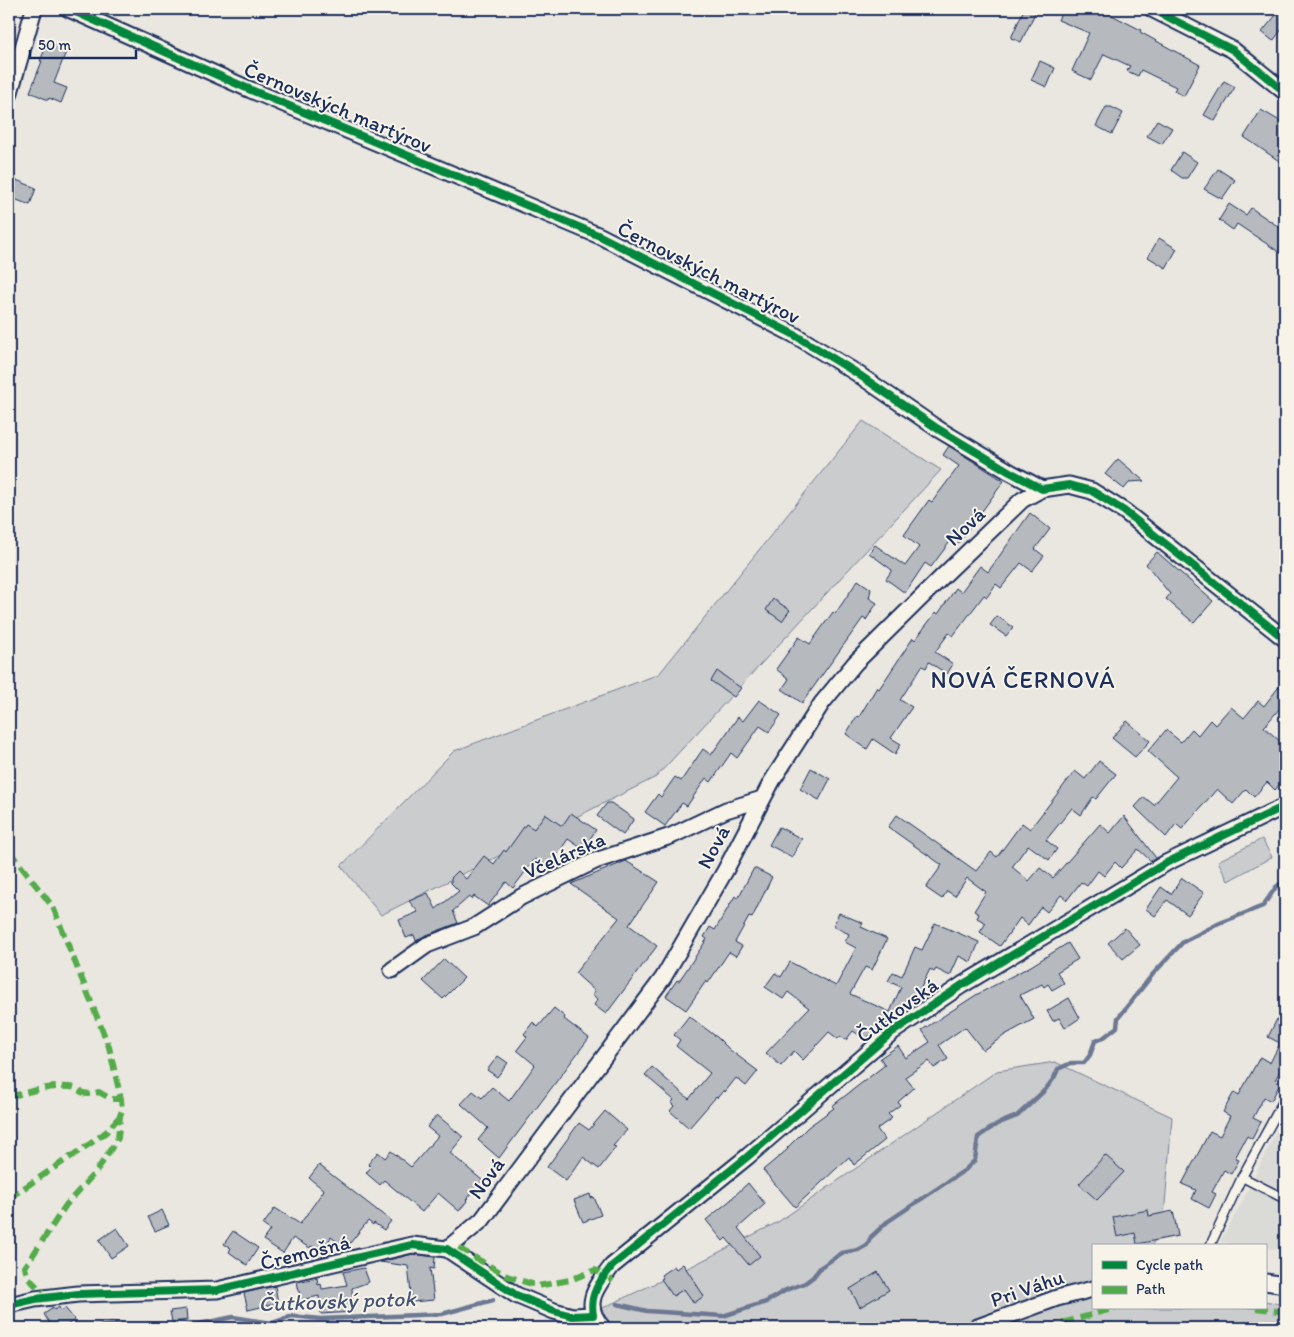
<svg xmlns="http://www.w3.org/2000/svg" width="1294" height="1337" font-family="Itim,sans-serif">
<rect width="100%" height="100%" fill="#eae7e0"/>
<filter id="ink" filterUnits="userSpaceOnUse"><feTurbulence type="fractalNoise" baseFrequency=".02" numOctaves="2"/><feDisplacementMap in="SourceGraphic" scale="10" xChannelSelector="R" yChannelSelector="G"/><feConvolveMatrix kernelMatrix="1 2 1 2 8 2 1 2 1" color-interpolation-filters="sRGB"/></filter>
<g filter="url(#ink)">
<path fill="#dadad6" d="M 1285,1113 L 1285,1250 L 1265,1248 L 1265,1246 L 1248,1246 L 1220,1242 L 1241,1204 Z"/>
<path fill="#cbcccd" stroke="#737e96" d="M 863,421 L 941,470 L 656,777 L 381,915 L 341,866 L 454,751 L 659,674 Z
M 1262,839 L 1272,857 L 1228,881 L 1218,861 Z
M 1055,1062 L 1172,1117 L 1163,1229 L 1151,1246 L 1093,1246 L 1093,1308 L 1265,1308 L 1265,1301 L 1285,1305 L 1285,1328 L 560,1328 L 694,1265 L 778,1222 L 997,1071 Z"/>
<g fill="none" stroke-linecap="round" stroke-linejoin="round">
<path stroke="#6d7892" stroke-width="4.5" d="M 617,1304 L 647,1311 L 723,1316 L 766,1302 L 786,1290 L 805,1283 L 813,1277 L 821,1267 L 842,1253 L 858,1250 L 867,1245 L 871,1237 L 887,1222 L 965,1170 L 975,1160 L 978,1137 L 997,1124 L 1017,1116 L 1045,1090 L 1054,1078 L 1058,1069 L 1071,1063 L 1084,1063 L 1090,1055 L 1095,1041 L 1103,1038 L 1117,1027 L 1118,1018 L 1153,974 L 1183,942 L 1220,923 L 1263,906 L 1276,887 L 1285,880
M 85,1328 L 115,1324 L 150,1328
M 180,1328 L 233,1317 L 272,1323 L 292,1316 L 320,1319 L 442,1314 L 493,1300"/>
</g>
<path fill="#b6babf" stroke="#1b2f5e" d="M 1024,9 L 1037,9 L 1021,42 L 1011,38 Z
M 1063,9 L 1100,9 L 1141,30 L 1140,32 L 1200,65 L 1184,96 L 1174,91 L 1176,87 L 1141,70 L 1138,76 L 1127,71 L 1130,66 L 1104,54 L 1091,80 L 1072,71 L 1089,33 L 1058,20 Z
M 1281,9 L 1285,9 L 1285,25 L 1273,41 L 1262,32 Z
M 48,42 L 67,49 L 54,83 L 67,88 L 61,103 L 49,98 L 48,100 L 30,92 L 42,61 L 40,61 Z
M 1040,61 L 1055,68 L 1047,87 L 1031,80 Z
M 1224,81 L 1235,87 L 1215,121 L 1204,115 Z
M 1106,107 L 1111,107 L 1123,113 L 1112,134 L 1096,126 Z
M 1261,110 L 1285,124 L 1285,165 L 1244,137 Z
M 1157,120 L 1172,128 L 1162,144 L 1147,136 Z
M 1182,152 L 1197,162 L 1187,178 L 1182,178 L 1171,170 Z
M 1218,169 L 1235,180 L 1222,199 L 1204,189 Z
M 9,177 L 36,188 L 30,205 L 9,197 Z
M 1229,204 L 1246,215 L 1251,208 L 1285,231 L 1285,256 L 1237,224 L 1233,230 L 1219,220 Z
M 1159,238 L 1177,249 L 1166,268 L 1148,257 Z
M 949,446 L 1004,481 L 958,544 L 952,539 L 931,567 L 925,563 L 905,593 L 886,579 L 892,570 L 869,553 L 875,545 L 905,566 L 919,547 L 904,535 L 929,500 L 932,502 L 959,466 L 943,455 Z
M 1118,459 L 1144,481 L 1130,482 L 1124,489 L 1105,474 Z
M 1030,513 L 1050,529 L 1035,549 L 1044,556 L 1032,571 L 1021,563 L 1001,588 L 996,584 L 987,597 L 984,595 L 953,636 L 949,633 L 935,652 L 953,664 L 947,674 L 929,662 L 926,668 L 922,666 L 900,700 L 912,707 L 891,738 L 901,744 L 895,754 L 873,739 L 867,749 L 846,734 L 857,716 L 859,717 L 877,687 L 879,689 L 913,638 L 915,640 L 936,612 L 938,614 L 956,588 L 961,592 L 980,566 L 988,572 Z
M 1157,552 L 1213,601 L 1194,623 L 1166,599 L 1170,594 L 1146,564 Z
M 858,580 L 871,589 L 869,598 L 877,603 L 866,620 L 863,618 L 802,703 L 782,689 L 789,679 L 776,669 L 799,637 L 810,644 L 833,612 L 835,614 Z
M 773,599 L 790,610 L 782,621 L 766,610 Z
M 997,616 L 1013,627 L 1006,636 L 990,625 Z
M 717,671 L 741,688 L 734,697 L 711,681 Z
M 1285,679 L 1285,702 L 1264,727 L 1283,744 L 1279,749 L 1285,754 L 1285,778 L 1275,790 L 1267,782 L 1254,797 L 1246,789 L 1233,804 L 1217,789 L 1182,829 L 1176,824 L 1166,837 L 1135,807 L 1144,797 L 1154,805 L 1177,777 L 1148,751 L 1166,730 L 1181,742 L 1192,729 L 1198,735 L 1210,720 L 1215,725 L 1231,707 L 1244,718 L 1258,701 L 1264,706 Z
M 759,700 L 781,715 L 769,732 L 760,726 L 737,758 L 731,753 L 711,782 L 706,778 L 687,806 L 682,803 L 665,826 L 645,812 L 658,794 L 661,797 L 675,777 L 681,781 L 703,749 L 711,755 L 738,717 L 743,721 Z
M 1127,721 L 1150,741 L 1135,757 L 1112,738 Z
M 1099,761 L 1116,774 L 1096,799 L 1093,797 L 1081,815 L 1072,808 L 1046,840 L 1057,849 L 1049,860 L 1028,845 L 1012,867 L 1029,881 L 1040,868 L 1053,878 L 1100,824 L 1110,833 L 1124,816 L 1156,858 L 1151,861 L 1138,849 L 1121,868 L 1115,862 L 1104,876 L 1098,871 L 1087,886 L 1081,882 L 1067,900 L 1061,895 L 1047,912 L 1041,907 L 1028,925 L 1020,918 L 1000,946 L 980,932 L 986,923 L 977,918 L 979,914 L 974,911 L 986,892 L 967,878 L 955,896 L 947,891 L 942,899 L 926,888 L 942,865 L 888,827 L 897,815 L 976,871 L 991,852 L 997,857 L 1022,823 L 1030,829 L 1075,771 L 1085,779 Z
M 811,768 L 830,779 L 819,800 L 800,789 Z
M 607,803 L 611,803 L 634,819 L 623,835 L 597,816 Z
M 571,813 L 596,830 L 583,849 L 568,839 L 548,868 L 535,859 L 513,888 L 506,882 L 488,906 L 474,896 L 472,899 L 469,897 L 453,911 L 458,923 L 424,936 L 416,941 L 414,935 L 406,938 L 399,920 L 418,912 L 409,901 L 428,893 L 436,909 L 459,891 L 451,883 L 451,878 L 458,871 L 466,879 L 484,856 L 494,864 L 504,850 L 506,852 L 526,824 L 534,829 L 545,814 L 562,826 Z
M 779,827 L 802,839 L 792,857 L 769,845 Z
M 626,861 L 659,882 L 629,925 L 657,946 L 606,1014 L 594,1005 L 598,999 L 592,995 L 595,991 L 575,973 L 619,918 L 571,884 Z
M 754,868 L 772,877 L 752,918 L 749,917 L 735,942 L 742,946 L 736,956 L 729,952 L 708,983 L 706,981 L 686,1010 L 666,996 L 677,980 L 679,981 L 707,939 L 704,937 L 710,927 L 715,930 L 735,896 L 738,898 Z
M 1182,878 L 1204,893 L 1188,915 L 1167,900 L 1155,916 L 1146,909 L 1161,887 L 1171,894 Z
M 839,913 L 863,923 L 861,927 L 887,939 L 872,970 L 865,967 L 850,994 L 890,1012 L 901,987 L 888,981 L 893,972 L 902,976 L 915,947 L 922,950 L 935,923 L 979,942 L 971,962 L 959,956 L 950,976 L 936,969 L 934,972 L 930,969 L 913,1004 L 865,1039 L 853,1031 L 846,1040 L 840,1036 L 838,1039 L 829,1032 L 803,1060 L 794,1051 L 781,1066 L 766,1053 L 809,1008 L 788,992 L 783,999 L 765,987 L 775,973 L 781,977 L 790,962 L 836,986 L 856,948 L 845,942 L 849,934 L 833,926 Z
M 1125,928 L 1140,945 L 1123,959 L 1108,943 Z
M 1068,943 L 1078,959 L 1057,972 L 1064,983 L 1052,990 L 1048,984 L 1044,987 L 1042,984 L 1020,995 L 1034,1019 L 1005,1035 L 983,1050 L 965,1027 L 939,1045 L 948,1059 L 934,1068 L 929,1061 L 905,1077 L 914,1088 L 898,1102 L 900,1105 L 888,1114 L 892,1118 L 877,1129 L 885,1140 L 854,1165 L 849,1157 L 795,1207 L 763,1170 L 788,1149 L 787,1148 L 808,1127 L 834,1108 L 832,1106 L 885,1065 L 880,1058 L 898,1046 L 906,1058 L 930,1042 L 922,1030 L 976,995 L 1031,966 Z
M 444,959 L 464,978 L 443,999 L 423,981 Z
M 1069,998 L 1080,1018 L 1065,1028 L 1059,1018 L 1053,1021 L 1047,1011 Z
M 554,1008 L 565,1017 L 564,1019 L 589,1038 L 499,1158 L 478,1140 L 488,1128 L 461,1104 L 473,1091 L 482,1098 L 492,1087 L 509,1101 L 535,1065 L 517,1050 L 527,1037 L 524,1034 L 533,1022 L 538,1027 Z
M 689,1016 L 718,1038 L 730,1050 L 758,1071 L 746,1086 L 736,1078 L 725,1092 L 724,1090 L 717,1098 L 716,1097 L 689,1128 L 670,1111 L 674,1106 L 671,1103 L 674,1100 L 645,1075 L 652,1067 L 689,1099 L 710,1073 L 676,1046 L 680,1040 L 674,1035 Z
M 1277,1019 L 1285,1023 L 1285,1062 L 1275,1080 L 1280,1084 L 1271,1101 L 1264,1097 L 1253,1118 L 1261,1122 L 1252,1139 L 1247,1136 L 1235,1158 L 1239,1160 L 1231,1174 L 1224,1170 L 1212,1192 L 1216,1194 L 1209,1208 L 1192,1199 L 1196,1190 L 1182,1184 L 1210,1131 L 1220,1136 L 1230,1116 L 1223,1112 L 1234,1092 L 1239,1095 L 1260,1057 L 1270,1063 L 1280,1043 L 1268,1037 Z
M 498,1056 L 508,1063 L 497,1077 L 487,1070 Z
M 605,1111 L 627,1130 L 613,1146 L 616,1147 L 599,1169 L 583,1157 L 566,1181 L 547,1167 L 579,1123 L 589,1130 Z
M 437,1115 L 463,1137 L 450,1153 L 483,1181 L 466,1200 L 467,1201 L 459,1211 L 438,1193 L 422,1212 L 384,1180 L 380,1185 L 366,1173 L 371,1167 L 368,1164 L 378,1152 L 385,1158 L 391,1151 L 411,1167 L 438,1136 L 427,1127 Z
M 1105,1155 L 1124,1172 L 1097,1200 L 1079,1184 Z
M 319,1165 L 391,1221 L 384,1230 L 374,1223 L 373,1225 L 368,1221 L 346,1248 L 331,1237 L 322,1252 L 311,1246 L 310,1248 L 293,1238 L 283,1253 L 263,1240 L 270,1230 L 263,1225 L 275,1208 L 300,1224 L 324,1190 L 309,1178 Z
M 748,1183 L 765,1204 L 738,1228 L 760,1256 L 749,1265 L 726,1238 L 723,1241 L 706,1220 L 732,1199 L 732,1198 Z
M 590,1194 L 591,1198 L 594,1197 L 601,1215 L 583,1222 L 574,1200 Z
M 162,1210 L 169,1225 L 155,1231 L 148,1217 Z
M 1148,1210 L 1149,1216 L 1173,1211 L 1178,1236 L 1137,1244 L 1135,1233 L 1117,1237 L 1113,1217 Z
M 117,1228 L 129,1246 L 111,1258 L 99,1240 Z
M 233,1231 L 258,1248 L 247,1265 L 229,1252 L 231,1248 L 224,1244 Z
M 413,1254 L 435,1257 L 434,1269 L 430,1268 L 434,1300 L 412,1302 L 408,1266 L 380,1262 Z
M 683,1264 L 704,1296 L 694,1303 L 684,1289 L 673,1296 L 661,1279 L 663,1278 L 661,1275 L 674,1266 L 676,1269 Z
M 364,1268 L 369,1282 L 352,1288 L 353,1312 L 321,1314 L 319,1296 L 301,1300 L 297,1282 L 317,1278 L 318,1285 L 321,1284 L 322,1289 L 347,1285 L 343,1272 Z
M 878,1272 L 889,1290 L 860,1307 L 850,1289 Z
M 275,1286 L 278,1303 L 248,1310 L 244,1293 Z
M 59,1307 L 61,1311 L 65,1308 L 75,1320 L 62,1328 L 52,1328 L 44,1314 L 53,1308 L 54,1310 Z
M 186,1309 L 187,1320 L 172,1322 L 170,1311 Z"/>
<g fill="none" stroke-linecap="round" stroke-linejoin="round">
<defs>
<path id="lane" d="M 1285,1098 L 1242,1177 L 1285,1199
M 1210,1246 L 1242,1177"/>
<path id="street" d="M 69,9 L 251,90 L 600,236 L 793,334 L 855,372 L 938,429 L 1010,472 L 1042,489 L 1069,485 L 1092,491 L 1124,511 L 1285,639
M 1152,9 L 1233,50 L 1285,92
M 9,96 L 34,9
M 392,970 L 427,945 L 474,927 L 521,897 L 595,861 L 671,836 L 726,810 L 762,799
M 447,1249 L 482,1220 L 663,978 L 725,871 L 772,781 L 822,703 L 855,663 L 942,577 L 1022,500 L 1042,489
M 1265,1282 L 1285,1285
M 9,1305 L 35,1299 L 78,1294 L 217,1290 L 412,1245 L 447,1249 L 516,1295 L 554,1311 L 572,1316 L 593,1315
M 603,1328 C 581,1305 596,1287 612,1266 L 747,1157 L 891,1033 L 962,985 L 1166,863 L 1285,806
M 975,1328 L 1057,1298 L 1093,1289"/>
</defs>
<use href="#lane" stroke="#1b2f5e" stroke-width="11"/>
<use href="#street" stroke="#1b2f5e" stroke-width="19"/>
<use href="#lane" stroke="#f7f3e8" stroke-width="8"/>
<use href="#street" stroke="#f7f3e8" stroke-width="15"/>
<path stroke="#52ab49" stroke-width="6" stroke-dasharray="12 6" stroke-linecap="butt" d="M 9,851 L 53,907 L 109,1047 L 121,1099 L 122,1110 L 120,1116 L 118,1138 L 98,1169 L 66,1205 L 25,1267 C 27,1279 34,1284 43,1292
M 9,1097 C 28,1092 50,1085 70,1087 C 84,1088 77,1098 99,1092 L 111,1099 L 121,1099
M 9,1198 L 94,1141 L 106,1132 L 120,1116
M 458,1248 L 507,1276 L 538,1286 L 570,1280 L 595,1270 L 613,1281
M 1256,1308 L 1285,1312
M 1045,1328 L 1115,1308"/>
<defs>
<path id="cycleway" d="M 69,9 L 251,90 L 600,236 L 793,334 L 855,372 L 938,429 L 1010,472 L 1042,489 L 1069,485 L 1092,491 L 1124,511 L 1285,639
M 1152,9 L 1233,50 L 1285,92
M 9,1305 L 35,1299 L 78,1294 L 217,1290 L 412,1245 L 447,1249 L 516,1295 L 554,1311 L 572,1316 L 593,1315 C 589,1294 600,1281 612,1266 L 747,1157 L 891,1033 L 962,985 L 1166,863 L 1285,806"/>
</defs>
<use href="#cycleway" stroke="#f7f3e8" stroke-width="11"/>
<use href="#cycleway" stroke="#00873e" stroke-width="8"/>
</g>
</g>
<g text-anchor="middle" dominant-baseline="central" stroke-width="4" stroke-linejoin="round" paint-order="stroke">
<g font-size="21" fill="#1b2f5e" stroke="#f7f3e8">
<text transform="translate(338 107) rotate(23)">Černovských martýrov</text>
<text transform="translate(709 272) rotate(27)">Černovských martýrov</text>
<text transform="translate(965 526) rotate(-44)">Nová</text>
<text transform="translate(713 847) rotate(-62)">Nová</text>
<text transform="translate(564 855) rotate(-24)">Včelárska</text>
<text transform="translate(897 1010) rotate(-36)">Čutkovská</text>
<text transform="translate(486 1178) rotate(-54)">Nová</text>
<text transform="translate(305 1252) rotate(-14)">Čremošná</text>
<text transform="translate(1027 1288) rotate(-19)">Pri Váhu</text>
</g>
<g font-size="22" font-style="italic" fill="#445378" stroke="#f7f3e8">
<text transform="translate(337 1301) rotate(-2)">Čutkovský potok</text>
</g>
<g font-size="24" letter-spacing="1" fill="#1b2f5e" stroke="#f7f3e8">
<text x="1023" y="679">NOVÁ ČERNOVÁ</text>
</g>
</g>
<rect width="1294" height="1337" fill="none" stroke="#f7f3e8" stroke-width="30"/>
<rect x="15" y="15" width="1264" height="1307" fill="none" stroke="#1b2f5e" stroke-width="2" filter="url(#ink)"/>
<rect x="1092" y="1244" width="175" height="65" fill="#f7f3e8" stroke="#9fa5b1"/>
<rect x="1102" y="1261" width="25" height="8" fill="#00873e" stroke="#9fa5b1"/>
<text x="1136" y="1270" font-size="15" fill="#1b2f5e">Cycle path</text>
<rect x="1102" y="1286" width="25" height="8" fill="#52ab49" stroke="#9fa5b1"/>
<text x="1136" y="1294" font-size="15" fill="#1b2f5e">Path</text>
<path d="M30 50v8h106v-8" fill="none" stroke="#1b2f5e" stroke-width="2.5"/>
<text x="38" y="50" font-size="15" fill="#1b2f5e" stroke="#f7f3e8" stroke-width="4" paint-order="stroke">50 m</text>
</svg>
